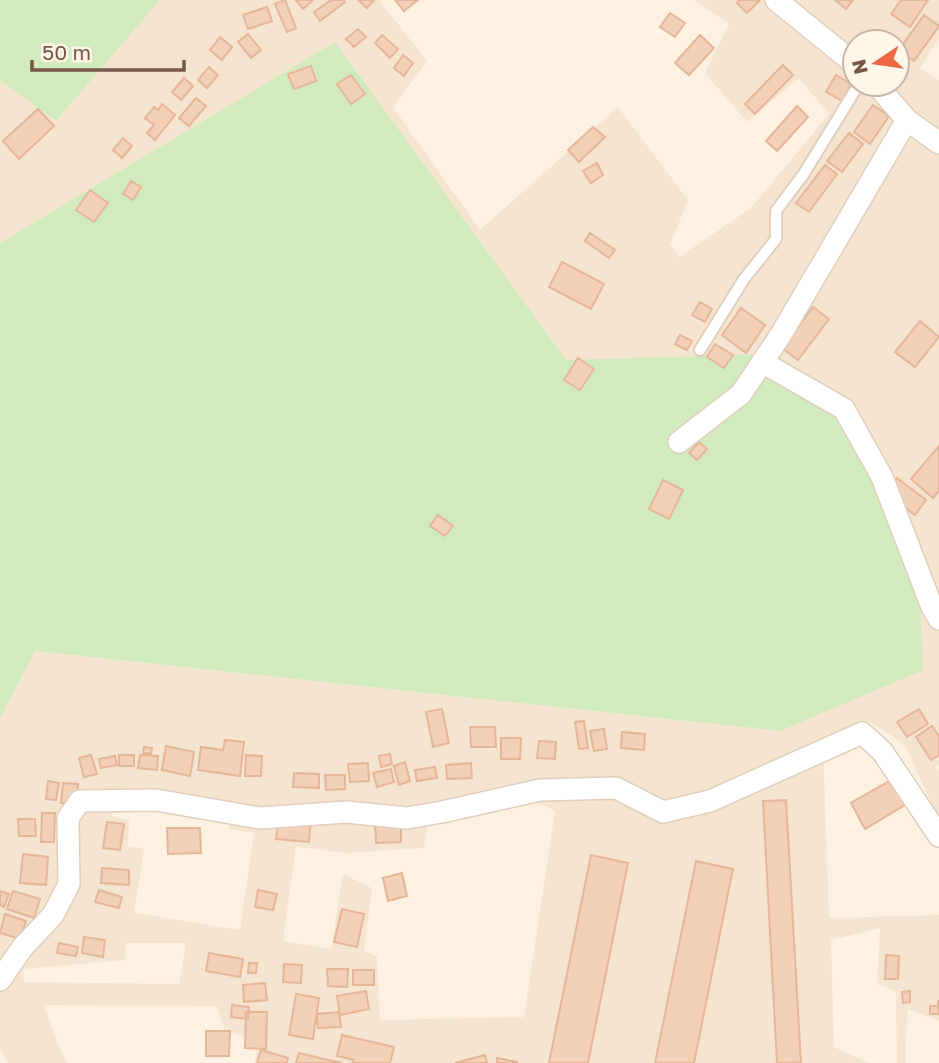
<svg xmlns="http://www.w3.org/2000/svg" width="939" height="1063" font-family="'Golos Text',sans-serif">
<rect width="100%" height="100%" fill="#fdf2e1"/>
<path fill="#f5e4cf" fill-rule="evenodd" d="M 160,0 L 379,0 L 427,61 L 393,107 L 480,230 L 618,107 L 688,200 L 670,245 L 679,257 L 751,208 L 829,114 L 799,78 L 747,122 L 705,73 L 729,24 L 694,0 L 939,0 L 939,39 L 920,68 L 939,80 L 939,764 L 936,767 L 939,771 L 939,819 L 904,744 L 869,721 L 823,746 L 829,918 L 939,915 L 939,1021 L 908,1009 L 906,1037 L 906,1063 L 897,1063 L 896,991 L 877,984 L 880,928 L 831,940 L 834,1047 L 869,1063 L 254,1063 L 259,1043 L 225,1031 L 217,1006 L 44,1005 L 60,1050 L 68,1063 L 8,1063 L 0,1048 L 0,718 L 34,651 L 780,731 L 777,354 L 566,361 L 335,43 L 0,243 L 0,80 L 56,121 ZM 855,42 L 897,42 L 897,84 L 855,84 ZM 122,795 L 233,806 L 229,829 L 254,833 L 240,930 L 134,913 L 144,849 L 128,846 L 129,820 L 111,816 ZM 523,795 L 555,811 L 524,1017 L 380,1020 L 377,957 L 364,951 L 372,888 L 343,874 L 331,949 L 283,941 L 296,847 L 346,853 L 424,848 L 430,811 ZM 126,943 L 186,943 L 179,984 L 24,982 L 23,969 L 125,960 Z"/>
<path fill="#d1ebbf" d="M 0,0 L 160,0 L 56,121 L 0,80 Z
M 335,42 L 566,360 L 777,354 L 837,417 L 918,557 L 923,670 L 780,731 L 35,651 L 0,718 L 0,243 Z"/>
<path fill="#f3d0b8" stroke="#e6b698" stroke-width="2" d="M 285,0 L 296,28 L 287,32 L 275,4 Z
M 296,0 L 313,0 L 303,9 Z
M 331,0 L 344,0 L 345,2 L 320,21 L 314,12 Z
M 358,0 L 374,0 L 367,8 Z
M 395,0 L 418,0 L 404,11 Z
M 739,0 L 760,0 L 747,13 L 737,3 Z
M 835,0 L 853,0 L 846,9 Z
M 901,0 L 928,0 L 910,27 L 891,14 Z
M 267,7 L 272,21 L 248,29 L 243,15 Z
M 670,13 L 685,23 L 675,37 L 660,27 Z
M 924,15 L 939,26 L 914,61 L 899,50 Z
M 358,29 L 366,37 L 354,47 L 346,39 Z
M 248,34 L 261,50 L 251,58 L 238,42 Z
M 382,35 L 398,49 L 390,58 L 375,43 Z
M 700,35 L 714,48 L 689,75 L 675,63 Z
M 220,37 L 232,47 L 222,60 L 210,50 Z
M 403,55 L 413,63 L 404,76 L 394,68 Z
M 783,65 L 793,75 L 755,114 L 745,104 Z
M 311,66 L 316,81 L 294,89 L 288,74 Z
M 209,67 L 218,75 L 207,88 L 198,80 Z
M 351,75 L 365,94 L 351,104 L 337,84 Z
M 836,75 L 851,84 L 842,101 L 826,92 Z
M 184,78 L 193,86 L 181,100 L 172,92 Z
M 196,98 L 206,106 L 189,126 L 179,118 Z
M 162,104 L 175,115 L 155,140 L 147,133 L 154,125 L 145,118 L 154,107 L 158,110 Z
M 873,105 L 889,116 L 870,144 L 854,132 Z
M 797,106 L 808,117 L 777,151 L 766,141 Z
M 38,109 L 54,126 L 19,159 L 3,141 Z
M 593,127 L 605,137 L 579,162 L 568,150 Z
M 849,133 L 863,144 L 842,172 L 827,161 Z
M 123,138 L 132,146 L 122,158 L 113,150 Z
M 597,163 L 603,175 L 591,183 L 583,171 Z
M 825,165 L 837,174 L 809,212 L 796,203 Z
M 131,181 L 141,187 L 133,200 L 123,194 Z
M 90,190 L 108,203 L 94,222 L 76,210 Z
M 590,233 L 615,250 L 609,258 L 585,241 Z
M 562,262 L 604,284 L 591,309 L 549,287 Z
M 700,302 L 712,309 L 705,322 L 692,315 Z
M 813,307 L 829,319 L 798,360 L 782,348 Z
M 741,308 L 765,325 L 746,353 L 722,335 Z
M 920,321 L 939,337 L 915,367 L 895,352 Z
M 680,335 L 692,341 L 687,350 L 675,344 Z
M 715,344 L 733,355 L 724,368 L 707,357 Z
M 578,358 L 594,369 L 580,390 L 564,380 Z
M 699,442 L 707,449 L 697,460 L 689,453 Z
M 939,446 L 939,491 L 933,498 L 911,479 Z
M 897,478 L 926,500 L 915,515 L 886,493 Z
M 663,480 L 683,490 L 669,519 L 649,509 Z
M 438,515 L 453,526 L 445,536 L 430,526 Z
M 442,709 L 449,743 L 433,747 L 426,712 Z
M 919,709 L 928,724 L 907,737 L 897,722 Z
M 584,721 L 588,748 L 579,749 L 575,722 Z
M 932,726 L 939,736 L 939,755 L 931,760 L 916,737 Z
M 470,727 L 495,727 L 496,747 L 471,747 Z
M 604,729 L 607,749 L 594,751 L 590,731 Z
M 622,732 L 645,734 L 644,750 L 621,748 Z
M 501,738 L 521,738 L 520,759 L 501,759 Z
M 225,740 L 244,742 L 240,776 L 198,770 L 201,747 L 223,750 Z
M 539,741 L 556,742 L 555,759 L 537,758 Z
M 166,746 L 194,752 L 190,776 L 162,770 Z
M 144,747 L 152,748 L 151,754 L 143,753 Z
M 390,754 L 392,764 L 381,767 L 379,756 Z
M 91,755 L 97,774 L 84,777 L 79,758 Z
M 119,755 L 134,755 L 134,766 L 119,766 Z
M 140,755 L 158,756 L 157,770 L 138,768 Z
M 246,755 L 262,756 L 261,776 L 245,776 Z
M 115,756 L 117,765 L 101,768 L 99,759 Z
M 405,762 L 410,781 L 399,785 L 394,766 Z
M 368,763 L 369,781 L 350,782 L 348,764 Z
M 471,763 L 472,778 L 447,779 L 446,765 Z
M 435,767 L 437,778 L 417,781 L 415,770 Z
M 391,769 L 394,782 L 377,787 L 373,773 Z
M 294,773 L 319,774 L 319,788 L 293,787 Z
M 325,775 L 345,775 L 345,789 L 326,790 Z
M 891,780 L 905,805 L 865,829 L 851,803 Z
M 48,781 L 59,783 L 56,800 L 46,799 Z
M 63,783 L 78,784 L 77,804 L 61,803 Z
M 786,800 L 801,1063 L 777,1063 L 763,801 Z
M 42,813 L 55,813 L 54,842 L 41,842 Z
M 279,815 L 311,817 L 309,842 L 276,839 Z
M 18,819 L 35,819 L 36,836 L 19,836 Z
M 107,822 L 124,824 L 120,850 L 103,848 Z
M 401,822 L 401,842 L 376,843 L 375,823 Z
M 167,828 L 200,828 L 201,853 L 168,854 Z
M 23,854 L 48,857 L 46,885 L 20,883 Z
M 591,855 L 628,863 L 588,1063 L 549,1063 Z
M 696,861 L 733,869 L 694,1063 L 655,1063 Z
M 102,868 L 129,870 L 129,885 L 101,883 Z
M 402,873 L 407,896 L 388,901 L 383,878 Z
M 99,890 L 122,897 L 119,908 L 95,902 Z
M 258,890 L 277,894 L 273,910 L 255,907 Z
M 0,891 L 9,894 L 4,907 L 0,905 Z
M 13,891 L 40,899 L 34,918 L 7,909 Z
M 342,909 L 364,914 L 357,947 L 334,942 Z
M 5,914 L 26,921 L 20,939 L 0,933 Z
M 84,937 L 105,940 L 103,957 L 82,953 Z
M 59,943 L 78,947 L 76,956 L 57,953 Z
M 209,953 L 243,959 L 240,977 L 206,971 Z
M 886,955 L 899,956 L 898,979 L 885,979 Z
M 249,963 L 257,963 L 256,973 L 248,973 Z
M 284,964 L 302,965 L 301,983 L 283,982 Z
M 327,969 L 348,969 L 347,987 L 328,986 Z
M 353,970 L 374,970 L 374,985 L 353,985 Z
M 265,983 L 267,1000 L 244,1002 L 243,985 Z
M 366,991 L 369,1009 L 340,1015 L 337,996 Z
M 910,991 L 910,1002 L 903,1003 L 902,992 Z
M 296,994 L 319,998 L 313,1039 L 289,1035 Z
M 938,1000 L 939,1014 L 930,1014 L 930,1006 L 938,1006 Z
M 232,1005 L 249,1007 L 248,1019 L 231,1017 Z
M 246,1012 L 267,1012 L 266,1049 L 245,1048 Z
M 339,1012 L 341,1027 L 318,1028 L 317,1014 Z
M 206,1031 L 230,1031 L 229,1056 L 206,1056 Z
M 342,1035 L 394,1047 L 390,1063 L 353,1063 L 354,1060 L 337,1056 Z
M 261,1050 L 288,1058 L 286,1063 L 257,1063 Z
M 299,1053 L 328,1060 L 342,1063 L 296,1063 Z
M 485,1055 L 487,1063 L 455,1063 Z
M 497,1058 L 517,1062 L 517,1063 L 497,1063 Z"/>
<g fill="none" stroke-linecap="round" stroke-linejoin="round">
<defs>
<path id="lane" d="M 700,350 L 744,279 L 776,239 L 776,211 L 803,175 L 859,84"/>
<path id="street" d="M 776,0 L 855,64
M 876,84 L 907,120 L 939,143
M 762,362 L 844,409 L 882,477 L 932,607 L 939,619
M 679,442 L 741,394 L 780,336 L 907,120
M 0,980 L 22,948 L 53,915 L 69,884 L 68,818 L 80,801 L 156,800 L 260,818 L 346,812 L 407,818 L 442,812 L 540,790 L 616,788 L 663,812 L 710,801 L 862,733 L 882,751 L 939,836"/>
</defs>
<use href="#lane" stroke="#e1cebd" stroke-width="14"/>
<use href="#street" stroke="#e1cebd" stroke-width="24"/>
<use href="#lane" stroke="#fff" stroke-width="10"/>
<use href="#street" stroke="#fff" stroke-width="21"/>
</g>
<g transform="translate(876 63) rotate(257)"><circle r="33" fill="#fff6e8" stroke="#c8b7a8" stroke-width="2"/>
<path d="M0-5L12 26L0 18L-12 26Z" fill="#eb6842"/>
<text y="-10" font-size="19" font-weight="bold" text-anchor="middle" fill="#755847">N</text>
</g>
<path d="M32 60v10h152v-10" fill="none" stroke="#755847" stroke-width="3.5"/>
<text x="42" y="60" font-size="21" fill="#755847" stroke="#fff6e8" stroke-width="5" paint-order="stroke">50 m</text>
</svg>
